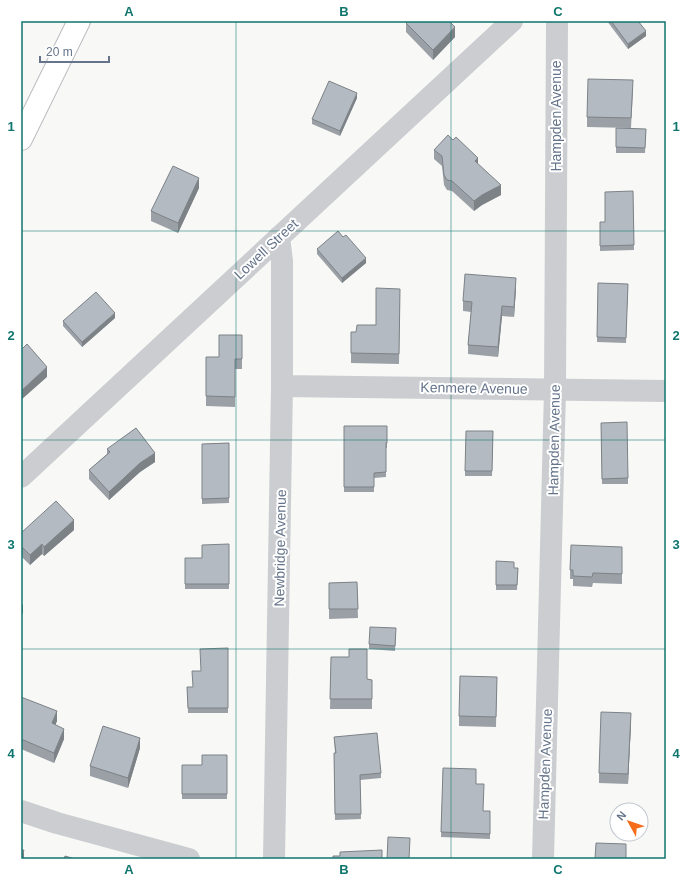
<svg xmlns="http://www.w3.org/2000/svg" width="687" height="880" font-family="Arial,sans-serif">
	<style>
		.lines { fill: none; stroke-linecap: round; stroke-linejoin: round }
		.motorway-casing { stroke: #babdc1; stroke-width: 24 }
		.minor { stroke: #cbcdd1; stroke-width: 22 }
		.motorway { stroke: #fff; stroke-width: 22 }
		.wall { fill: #9aa0a6 }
		.shaded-wall { fill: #7d8287 }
		.building { fill: #b3bac1; stroke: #7d8287 }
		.grid { fill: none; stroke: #0f766e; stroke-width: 1; stroke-opacity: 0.55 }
		.labels { text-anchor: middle; stroke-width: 4; stroke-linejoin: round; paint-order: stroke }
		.street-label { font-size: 14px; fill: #65748a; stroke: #fff }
		.neatline { fill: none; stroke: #0f766e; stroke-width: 1.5 }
		.grid-label { font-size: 13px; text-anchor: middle; font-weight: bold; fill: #0f766e }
	</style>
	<rect width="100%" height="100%" fill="#f8f9f6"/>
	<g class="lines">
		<g class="motorway-casing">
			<path id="motorway" d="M 21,139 L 79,21"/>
		</g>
		<path class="minor" d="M 282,386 L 666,391
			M 21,477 L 512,21
			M 21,811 L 57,823 L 189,859
			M 274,859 L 282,386 L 282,261 L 279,237
			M 543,859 L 555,390 L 557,21"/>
		<use href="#motorway" class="motorway"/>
	</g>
	<path class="wall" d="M 607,21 L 638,21 L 646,36 L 628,49 Z
		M 406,23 L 455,37 L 433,60 L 406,32 Z
		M 633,90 L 631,128 L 587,127 L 587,117 Z
		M 357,98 L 340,136 L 312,124 L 312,119 Z
		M 616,128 L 646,129 L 645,153 L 616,153 Z
		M 434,150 L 478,165 L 501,195 L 482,205 L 474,211 L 452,191 L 447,190 L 444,185 L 442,166 L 434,159 Z
		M 199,188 L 178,233 L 151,221 L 151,211 Z
		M 633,191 L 634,250 L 600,251 L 600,222 L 605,222 Z
		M 317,249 L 366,263 L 342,283 L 317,254 Z
		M 598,283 L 628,284 L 626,343 L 597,342 Z
		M 516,288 L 514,317 L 502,316 L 498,357 L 468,354 L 468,345 L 471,312 L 463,311 L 463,301 Z
		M 400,289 L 399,364 L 351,363 L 351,332 L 356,332 L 376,325 Z
		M 115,318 L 82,347 L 63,326 L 63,321 Z
		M 242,335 L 242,369 L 235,369 L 235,407 L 206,406 L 206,357 L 219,357 Z
		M 601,423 L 628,478 L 628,484 L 602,484 Z
		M 344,426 L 387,426 L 387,448 L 386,448 L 386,477 L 374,478 L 374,492 L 344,492 Z
		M 493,431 L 492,476 L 465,476 L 465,471 Z
		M 229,443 L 229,503 L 202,504 L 202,444 Z
		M 107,449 L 155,462 L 140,472 L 109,500 L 89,479 L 89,470 L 107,454 Z
		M 74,530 L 44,556 L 42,554 L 30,565 L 21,556 L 21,533 Z
		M 229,544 L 229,589 L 185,589 L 185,558 L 202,558 Z
		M 622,547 L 622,584 L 593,583 L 592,587 L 573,586 L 573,579 L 570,579 L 570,570 Z
		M 496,561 L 514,568 L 518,568 L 517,590 L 496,590 Z
		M 357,582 L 358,618 L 329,619 L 329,583 Z
		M 396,634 L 395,651 L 369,649 L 369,644 Z
		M 228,648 L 228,713 L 188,713 L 187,687 L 193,687 L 201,671 Z
		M 331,657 L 349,657 L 367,679 L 372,680 L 372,709 L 330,709 Z
		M 497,677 L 496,727 L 459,726 L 459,716 Z
		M 21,697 L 57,721 L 55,725 L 64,739 L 54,763 L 21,749 Z
		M 631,723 L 628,784 L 599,783 L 599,773 Z
		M 334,737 L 381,773 L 381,778 L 360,780 L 361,819 L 335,820 L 334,753 L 335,753 Z
		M 140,748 L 128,788 L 90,776 L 90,766 Z
		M 227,755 L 227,799 L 182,799 L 182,765 L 202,765 Z
		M 443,768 L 476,784 L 483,811 L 490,811 L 490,839 L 441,837 Z"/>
	<path class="shaded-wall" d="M 455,27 L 455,37 L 433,60 L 433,50 Z
		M 646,31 L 646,36 L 628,49 L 628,44 Z
		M 357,93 L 357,98 L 340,136 L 340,131 Z
		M 478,158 L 478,168 L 475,161 Z
		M 199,178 L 199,188 L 178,233 L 178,223 Z
		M 501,185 L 501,195 L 482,205 L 474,211 L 474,201 L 482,195 Z
		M 366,258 L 366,263 L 342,283 L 342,278 Z
		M 516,278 L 516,288 L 514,317 L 514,307 Z
		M 502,306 L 502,316 L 498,357 L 498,347 Z
		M 115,313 L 115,318 L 82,347 L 82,342 Z
		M 47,367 L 47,377 L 21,400 L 21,391 Z
		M 155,453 L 155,462 L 140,472 L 109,500 L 109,492 L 140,463 Z
		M 74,520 L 74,530 L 44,556 L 44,547 Z
		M 42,544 L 42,554 L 30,565 L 30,555 Z
		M 23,604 L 23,613 L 21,616 L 21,606 Z
		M 57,711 L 57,721 L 52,733 L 52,723 Z
		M 631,713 L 631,723 L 628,784 L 628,774 Z
		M 64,729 L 64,739 L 54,763 L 54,753 Z
		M 140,738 L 140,748 L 128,788 L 128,778 Z
		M 24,850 L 24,859 L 21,859 Z"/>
	<path class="building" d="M 408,21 L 449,21 L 455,27 L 433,50 L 406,23 Z
		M 611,21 L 638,21 L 646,31 L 628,44 Z
		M 588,79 L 633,80 L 631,118 L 587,117 Z
		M 329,81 L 357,93 L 340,131 L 312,119 Z
		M 616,128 L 646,129 L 645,148 L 616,147 Z
		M 448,135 L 453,140 L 456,137 L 478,158 L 475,161 L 501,185 L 482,195 L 474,201 L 452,181 L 447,180 L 444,175 L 442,156 L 434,150 Z
		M 173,166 L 199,178 L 178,223 L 151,211 Z
		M 633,191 L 634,245 L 600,246 L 600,222 L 605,222 L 605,192 Z
		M 338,231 L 343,237 L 346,235 L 366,258 L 342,278 L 317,249 Z
		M 465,274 L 516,278 L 514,307 L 502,306 L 498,347 L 468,345 L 472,302 L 463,301 Z
		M 598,283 L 628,284 L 626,338 L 597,337 Z
		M 376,288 L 400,289 L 399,354 L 351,353 L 351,332 L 356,332 L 357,325 L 376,325 Z
		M 96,292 L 115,313 L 82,342 L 63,321 Z
		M 219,335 L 242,335 L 242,359 L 235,359 L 235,397 L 206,396 L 206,357 L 219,357 Z
		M 27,344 L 47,367 L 21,391 L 21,350 Z
		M 627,422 L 628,478 L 602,479 L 601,423 Z
		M 344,426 L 387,426 L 387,443 L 386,443 L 386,472 L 374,473 L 374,487 L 344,487 Z
		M 136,428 L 155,453 L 140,463 L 109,492 L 89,470 L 110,452 L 107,449 Z
		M 466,431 L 493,431 L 492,471 L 465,471 Z
		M 229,443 L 229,498 L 202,499 L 202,444 Z
		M 56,501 L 74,520 L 44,547 L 42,544 L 30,555 L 21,546 L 21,533 Z
		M 229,544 L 229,584 L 185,584 L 185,558 L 202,558 L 202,545 Z
		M 571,545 L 622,547 L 622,574 L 593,573 L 592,577 L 573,576 L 573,570 L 570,570 Z
		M 496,561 L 514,562 L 514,568 L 518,568 L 517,585 L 496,585 Z
		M 357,582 L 358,609 L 329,609 L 329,583 Z
		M 370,627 L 396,628 L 395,646 L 369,644 Z
		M 228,648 L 228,708 L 188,708 L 187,687 L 193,687 L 192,671 L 201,671 L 200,649 Z
		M 349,649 L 367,649 L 367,679 L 372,680 L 372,699 L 330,699 L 331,657 L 349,657 Z
		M 460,676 L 497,677 L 496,717 L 459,716 Z
		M 21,697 L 57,711 L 52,723 L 64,729 L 54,753 L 21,739 Z
		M 601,712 L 631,713 L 628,774 L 599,773 Z
		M 103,726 L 140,738 L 128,778 L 90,766 Z
		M 377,733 L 381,773 L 360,775 L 361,814 L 335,814 L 334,753 L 336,753 L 334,737 Z
		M 202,755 L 227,755 L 227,794 L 182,794 L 182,765 L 202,765 Z
		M 443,768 L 476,769 L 476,784 L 484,784 L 483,811 L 490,811 L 490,834 L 441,832 Z
		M 388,837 L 410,838 L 409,859 L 387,859 Z
		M 596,843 L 626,844 L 626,859 L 595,859 Z
		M 21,850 L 24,850 L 21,859 Z
		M 382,850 L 382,859 L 333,859 L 333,856 L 340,856 L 340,852 Z
		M 65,856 L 75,859 L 64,859 Z"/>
	<path class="grid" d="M 236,21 L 236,859M 451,21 L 451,859M 21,231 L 666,231M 21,440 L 666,440M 21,649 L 666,649"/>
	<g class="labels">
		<g class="street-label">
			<text transform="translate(556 116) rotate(-90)" y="5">Hampden Avenue</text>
			<text transform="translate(266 249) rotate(-43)" y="5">Lowell Street</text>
			<text transform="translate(474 388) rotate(1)" y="5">Kenmere Avenue</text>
			<text transform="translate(554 440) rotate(-89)" y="5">Hampden Avenue</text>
			<text transform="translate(280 548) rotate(-89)" y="5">Newbridge Avenue</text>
			<text transform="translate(545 764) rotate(-88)" y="5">Hampden Avenue</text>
		</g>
	</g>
	<rect width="687" height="880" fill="none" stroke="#ffffff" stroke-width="44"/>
	<g transform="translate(629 822) rotate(310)"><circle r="19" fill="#ffffff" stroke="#c1c7d0"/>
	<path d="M0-3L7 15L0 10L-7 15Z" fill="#f56d1a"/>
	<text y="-6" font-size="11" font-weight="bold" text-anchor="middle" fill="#65748a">N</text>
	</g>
	<path d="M40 56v6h69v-6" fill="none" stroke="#65748a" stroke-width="2"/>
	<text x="46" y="56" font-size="12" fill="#65748a" stroke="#ffffff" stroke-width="3" paint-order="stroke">20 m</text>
	<rect x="22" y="22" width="643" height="836" class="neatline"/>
	<g class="grid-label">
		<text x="129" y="16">A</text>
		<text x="344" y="16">B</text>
		<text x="558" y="16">C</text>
		<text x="11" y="131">1</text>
		<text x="676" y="131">1</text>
		<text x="11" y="340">2</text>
		<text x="676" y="340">2</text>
		<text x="11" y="549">3</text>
		<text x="676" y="549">3</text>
		<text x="11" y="758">4</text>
		<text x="676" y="758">4</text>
		<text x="129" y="874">A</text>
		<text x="344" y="874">B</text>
		<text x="558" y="874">C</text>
	</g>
</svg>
